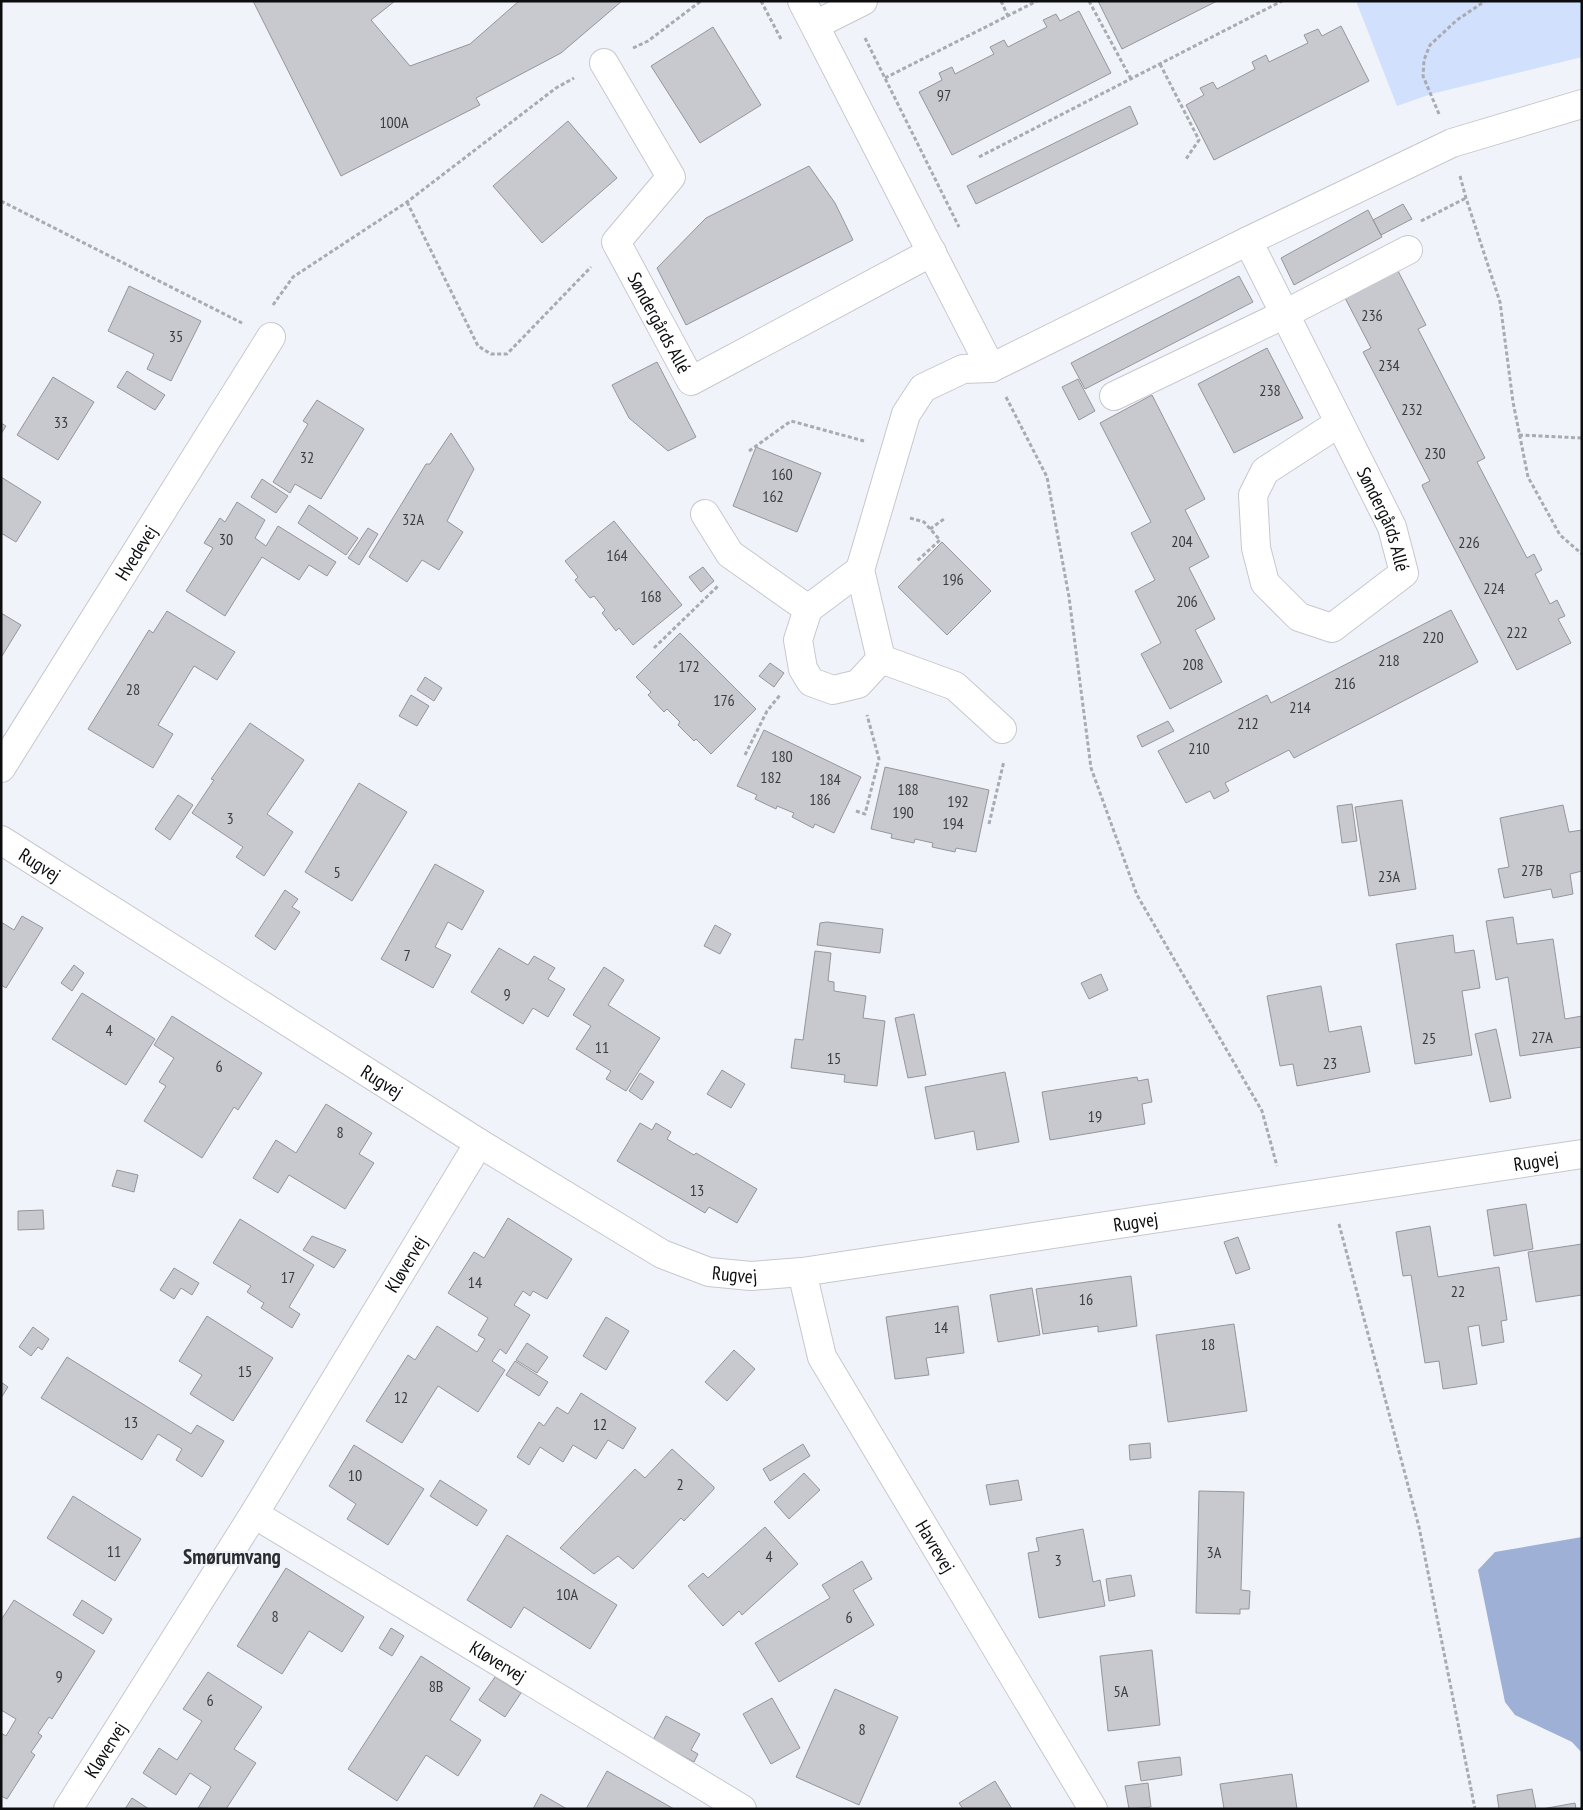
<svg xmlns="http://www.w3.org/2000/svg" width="1583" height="1810" font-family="'PT Sans Narrow',sans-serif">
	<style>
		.green { fill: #d1e0fd }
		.water { fill: #9eb0d5 }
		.building { fill: #c7c9cf; stroke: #94969c }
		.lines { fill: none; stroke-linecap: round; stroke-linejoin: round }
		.minor-casing { stroke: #c5c8ce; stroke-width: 30 }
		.path { stroke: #a8abaf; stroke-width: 3; stroke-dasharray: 4 2.5; stroke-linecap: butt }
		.minor { stroke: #fff; stroke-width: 28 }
		.labels { text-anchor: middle; stroke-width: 4.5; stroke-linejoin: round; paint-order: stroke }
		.number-label { font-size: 16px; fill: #3b3c3f }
		.street-label { font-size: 19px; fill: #0c0d0f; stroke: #f0f3f9 }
		.quarter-label { font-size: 21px; font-weight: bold; fill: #2a2c30; stroke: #f0f3f9 }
	</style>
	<rect width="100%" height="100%" fill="#f0f3f9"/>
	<path class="green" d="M 1356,1 L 1582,1 L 1582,57 L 1431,94 L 1397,106 Z"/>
	<path class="water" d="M 1582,1537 L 1582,1753 L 1572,1742 L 1515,1715 L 1505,1702 L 1478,1570 L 1495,1552 Z"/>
	<path class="building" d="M 253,1 L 395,1 L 371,20 L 410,66 L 470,44 L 519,1 L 622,1 L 561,53 L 476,98 L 480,105 L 341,176 Z
		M 1098,1 L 1217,1 L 1122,49 Z
		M 1079,11 L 1111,73 L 952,155 L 919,92 L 942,80 L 939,73 L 952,67 L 955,74 L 994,54 L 990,47 L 1004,40 L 1008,47 L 1047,27 L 1043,20 L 1056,14 L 1060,21 Z
		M 1341,26 L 1369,81 L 1214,160 L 1186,105 L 1204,95 L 1200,88 L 1213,82 L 1217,89 L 1255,69 L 1252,62 L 1266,55 L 1269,62 L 1308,43 L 1304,35 L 1318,29 L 1322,36 Z
		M 713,27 L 761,105 L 700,143 L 651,66 Z
		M 1130,106 L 1138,124 L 976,204 L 967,186 Z
		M 568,121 L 617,178 L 542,243 L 493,186 Z
		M 809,166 L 835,203 L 853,240 L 686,325 L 657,268 L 706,218 Z
		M 1403,204 L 1412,219 L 1381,235 L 1373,220 Z
		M 1368,210 L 1382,237 L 1294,285 L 1281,258 Z
		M 1397,269 L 1426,325 L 1418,329 L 1485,458 L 1477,462 L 1527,558 L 1534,554 L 1542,570 L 1535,574 L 1550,604 L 1557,600 L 1565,616 L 1558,619 L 1571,643 L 1517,670 L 1423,488 L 1422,485 L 1430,481 L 1363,352 L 1371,348 L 1344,296 Z
		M 1239,276 L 1253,302 L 1085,389 L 1071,363 Z
		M 129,286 L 201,321 L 171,381 L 147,369 L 154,354 L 108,331 Z
		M 1267,348 L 1303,418 L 1234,453 L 1198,384 Z
		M 657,362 L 696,437 L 668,451 L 629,418 L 612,385 Z
		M 127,371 L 165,395 L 155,410 L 117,387 Z
		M 53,377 L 94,402 L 58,460 L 17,435 Z
		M 1078,379 L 1095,411 L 1079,420 L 1062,387 Z
		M 1152,395 L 1205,499 L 1185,510 L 1209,557 L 1189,568 L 1215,619 L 1195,630 L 1222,682 L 1170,709 L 1141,654 L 1161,643 L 1135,591 L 1155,580 L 1131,533 L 1151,522 L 1100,423 Z
		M 317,400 L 364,429 L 321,499 L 295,484 L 290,493 L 273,482 L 308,424 L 303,421 Z
		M 1,423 L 6,426 L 1,434 Z
		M 451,433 L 474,469 L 447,521 L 463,532 L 439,570 L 422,560 L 407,582 L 369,557 L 426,464 L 430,464 Z
		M 756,447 L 821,473 L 797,532 L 733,506 Z
		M 1,477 L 41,502 L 16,542 L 1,533 Z
		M 262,479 L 288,496 L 276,513 L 251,497 Z
		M 237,502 L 265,520 L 255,538 L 266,546 L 278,526 L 336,562 L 327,576 L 309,565 L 299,580 L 262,557 L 225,616 L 186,591 L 213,548 L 204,543 L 220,518 L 225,522 Z
		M 309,505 L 358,538 L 346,555 L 298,523 Z
		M 614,521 L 682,605 L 633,645 L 619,628 L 616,631 L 602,613 L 605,610 L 594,596 L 590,598 L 575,580 L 578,577 L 565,561 Z
		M 368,528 L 378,534 L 359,565 L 348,558 Z
		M 942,542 L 991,591 L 947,635 L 898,587 Z
		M 703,567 L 714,581 L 701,592 L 689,577 Z
		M 1451,610 L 1478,662 L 1294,758 L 1289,750 L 1225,783 L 1229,791 L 1214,799 L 1210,791 L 1186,803 L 1158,751 L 1267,695 L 1271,703 Z
		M 167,611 L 235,652 L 217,680 L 194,666 L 158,725 L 173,734 L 153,768 L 88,729 L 149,630 L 153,633 Z
		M 1,613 L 21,625 L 2,656 L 1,656 Z
		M 680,633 L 756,709 L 711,754 L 696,739 L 694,741 L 678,725 L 680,722 L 667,709 L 664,712 L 648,695 L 651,692 L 636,677 Z
		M 770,663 L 784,673 L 774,687 L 759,676 Z
		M 425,677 L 442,688 L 434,701 L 417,690 Z
		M 411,695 L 429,706 L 417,726 L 399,716 Z
		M 1168,721 L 1174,731 L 1142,747 L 1137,736 Z
		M 250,723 L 304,760 L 267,814 L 293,832 L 264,876 L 236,857 L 243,847 L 192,813 L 214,780 L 211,779 Z
		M 764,730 L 861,777 L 834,833 L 815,824 L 813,828 L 792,817 L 794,813 L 777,806 L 776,809 L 755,799 L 757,795 L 737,786 Z
		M 885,767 L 989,790 L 976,852 L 956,848 L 955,852 L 932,847 L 933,843 L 915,839 L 914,843 L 891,838 L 892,834 L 871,829 Z
		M 359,783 L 407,812 L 352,901 L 305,872 Z
		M 178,795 L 193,805 L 170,840 L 155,829 Z
		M 1402,800 L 1416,889 L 1369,896 L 1355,807 Z
		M 1352,804 L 1357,841 L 1342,843 L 1337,806 Z
		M 1563,805 L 1569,832 L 1582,830 L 1582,871 L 1570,874 L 1573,894 L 1553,898 L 1551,889 L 1504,898 L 1498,869 L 1509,867 L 1500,818 Z
		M 435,864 L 484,891 L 462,930 L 448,922 L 435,947 L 451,955 L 433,988 L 381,959 Z
		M 285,890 L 298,899 L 292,907 L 300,912 L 275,950 L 255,936 Z
		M 22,916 L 43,928 L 6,988 L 1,985 L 1,922 L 14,930 Z
		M 1513,917 L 1517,944 L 1553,939 L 1565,1019 L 1582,1016 L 1582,1047 L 1520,1056 L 1508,977 L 1496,980 L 1486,921 Z
		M 827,922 L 883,929 L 880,953 L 817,945 L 820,923 Z
		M 715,925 L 731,934 L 720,954 L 704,946 Z
		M 1453,935 L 1455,953 L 1474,950 L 1480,988 L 1462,991 L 1472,1055 L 1415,1064 L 1396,944 Z
		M 499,948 L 528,965 L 534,956 L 555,968 L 548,979 L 565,989 L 548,1017 L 533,1008 L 523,1024 L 471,992 Z
		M 815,951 L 831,953 L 828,981 L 834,982 L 834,991 L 866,996 L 863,1018 L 885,1021 L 877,1086 L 844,1082 L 845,1075 L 791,1068 L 795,1039 L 803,1040 Z
		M 74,965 L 84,973 L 72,991 L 61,983 Z
		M 604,967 L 624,980 L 608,1005 L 660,1038 L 626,1091 L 606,1079 L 611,1071 L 576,1049 L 591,1026 L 573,1015 Z
		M 1101,974 L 1108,990 L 1089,999 L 1081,983 Z
		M 1321,986 L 1329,1032 L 1361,1026 L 1370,1072 L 1297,1086 L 1293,1064 L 1280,1066 L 1267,996 Z
		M 82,993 L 155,1039 L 126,1085 L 52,1039 Z
		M 914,1014 L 926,1075 L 908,1078 L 895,1018 Z
		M 172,1016 L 262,1073 L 238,1110 L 234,1107 L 202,1158 L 144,1121 L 166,1086 L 159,1082 L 174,1058 L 154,1045 Z
		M 1496,1029 L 1511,1098 L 1490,1102 L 1475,1034 Z
		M 722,1070 L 745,1084 L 731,1108 L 707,1094 Z
		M 1005,1072 L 1019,1142 L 977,1150 L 974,1131 L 935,1139 L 925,1087 Z
		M 640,1073 L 654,1082 L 642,1100 L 629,1091 Z
		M 1137,1077 L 1138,1081 L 1148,1079 L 1152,1102 L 1142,1104 L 1145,1124 L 1050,1140 L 1042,1092 Z
		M 326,1104 L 372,1133 L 359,1154 L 374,1163 L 345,1209 L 289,1175 L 278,1193 L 253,1178 L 276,1140 L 296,1153 Z
		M 640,1123 L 652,1130 L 656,1123 L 671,1132 L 667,1139 L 694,1155 L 696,1153 L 757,1189 L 737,1223 L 709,1207 L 705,1213 L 617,1161 Z
		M 117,1170 L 138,1175 L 134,1192 L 112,1186 Z
		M 1526,1204 L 1533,1249 L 1494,1256 L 1487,1210 Z
		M 43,1210 L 44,1229 L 18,1230 L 18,1211 Z
		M 508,1218 L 572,1259 L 547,1299 L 533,1291 L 530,1296 L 523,1291 L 514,1305 L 530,1315 L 506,1354 L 500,1349 L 492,1361 L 505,1370 L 478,1412 L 438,1386 L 402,1443 L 366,1421 L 408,1355 L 415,1360 L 437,1326 L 477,1352 L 485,1339 L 478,1335 L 488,1318 L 448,1293 L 474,1252 L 484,1258 Z
		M 240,1219 L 314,1265 L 289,1307 L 300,1314 L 292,1328 L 261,1308 L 264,1303 L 247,1292 L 251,1286 L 213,1263 Z
		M 1430,1226 L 1438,1277 L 1499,1267 L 1507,1320 L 1501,1321 L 1504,1342 L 1482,1346 L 1479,1325 L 1468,1327 L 1477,1384 L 1443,1389 L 1439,1361 L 1425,1363 L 1411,1275 L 1403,1276 L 1396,1232 Z
		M 312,1236 L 346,1250 L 334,1268 L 303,1250 Z
		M 1238,1237 L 1250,1269 L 1236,1274 L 1224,1242 Z
		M 1582,1244 L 1582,1295 L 1536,1302 L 1528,1252 Z
		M 174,1268 L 199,1283 L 192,1295 L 181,1288 L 174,1299 L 160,1290 Z
		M 1131,1276 L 1137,1326 L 1098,1332 L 1098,1326 L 1043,1334 L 1036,1289 Z
		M 1032,1288 L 1040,1335 L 998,1342 L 990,1295 Z
		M 958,1306 L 964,1353 L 926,1358 L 929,1375 L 895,1379 L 886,1317 Z
		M 207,1316 L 273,1358 L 233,1421 L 190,1394 L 202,1375 L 179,1361 Z
		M 606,1317 L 629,1331 L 606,1370 L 583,1356 Z
		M 1234,1324 L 1247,1411 L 1168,1422 L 1156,1335 Z
		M 33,1327 L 49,1339 L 42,1350 L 38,1347 L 31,1356 L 19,1347 Z
		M 527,1343 L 548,1357 L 537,1373 L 516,1360 Z
		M 734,1350 L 755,1369 L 727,1401 L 705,1382 Z
		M 67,1357 L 191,1434 L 197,1425 L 224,1441 L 202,1477 L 176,1460 L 182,1449 L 158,1434 L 142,1460 L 41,1398 Z
		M 515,1361 L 548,1382 L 539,1396 L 506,1375 Z
		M 1,1382 L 8,1387 L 1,1398 Z
		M 581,1393 L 636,1428 L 623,1449 L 608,1440 L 596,1459 L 573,1445 L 563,1462 L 540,1447 L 529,1465 L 517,1457 L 539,1422 L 544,1426 L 557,1407 L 568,1414 Z
		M 1150,1443 L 1151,1458 L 1130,1460 L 1129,1445 Z
		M 803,1444 L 810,1456 L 770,1481 L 763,1469 Z
		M 354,1445 L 424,1489 L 388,1545 L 347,1519 L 356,1504 L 329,1486 Z
		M 672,1449 L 714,1487 L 714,1489 L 684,1521 L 681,1518 L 633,1569 L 618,1556 L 594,1574 L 560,1548 L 635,1469 L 645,1478 Z
		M 804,1473 L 820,1490 L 789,1519 L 774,1502 Z
		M 440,1480 L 487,1510 L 477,1526 L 430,1496 Z
		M 1018,1480 L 1022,1500 L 990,1505 L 986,1485 Z
		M 1199,1491 L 1244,1492 L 1241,1590 L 1250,1591 L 1249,1609 L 1240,1609 L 1240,1614 L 1196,1613 Z
		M 73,1496 L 141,1539 L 115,1581 L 47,1538 Z
		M 765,1527 L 798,1564 L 742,1615 L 739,1611 L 723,1626 L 688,1586 L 703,1573 L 708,1578 Z
		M 1083,1529 L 1093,1582 L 1100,1580 L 1105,1606 L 1039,1618 L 1028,1553 L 1039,1551 L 1036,1538 Z
		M 507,1535 L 617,1605 L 590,1649 L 524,1607 L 511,1628 L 467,1600 Z
		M 862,1561 L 872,1579 L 853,1590 L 874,1625 L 779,1682 L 755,1643 L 830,1598 L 822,1585 Z
		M 286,1568 L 364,1617 L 342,1652 L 309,1631 L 282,1674 L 237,1646 Z
		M 1131,1575 L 1135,1596 L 1109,1601 L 1106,1579 Z
		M 14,1600 L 95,1651 L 52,1719 L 49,1717 L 38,1733 L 42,1736 L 31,1752 L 35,1755 L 7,1799 L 1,1796 L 1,1733 L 6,1736 L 16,1719 L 1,1710 L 1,1620 Z
		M 82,1600 L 112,1619 L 103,1634 L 73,1615 Z
		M 391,1628 L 404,1636 L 392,1656 L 379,1648 Z
		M 1152,1650 L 1160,1725 L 1108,1731 L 1100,1656 Z
		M 421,1656 L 470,1688 L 450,1720 L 481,1740 L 458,1776 L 426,1755 L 397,1801 L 348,1769 Z
		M 208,1672 L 262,1707 L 234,1749 L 256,1763 L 226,1809 L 198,1808 L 211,1787 L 190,1773 L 176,1795 L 143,1773 L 159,1748 L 177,1760 L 202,1721 L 183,1709 Z
		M 495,1677 L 521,1693 L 505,1717 L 479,1700 Z
		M 835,1689 L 898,1717 L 859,1805 L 796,1777 Z
		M 772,1698 L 800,1748 L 771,1764 L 743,1714 Z
		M 666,1716 L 700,1734 L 691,1750 L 698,1754 L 694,1762 L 653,1740 Z
		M 1180,1757 L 1182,1775 L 1141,1781 L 1138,1762 Z
		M 607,1771 L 674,1809 L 586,1809 Z
		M 1292,1774 L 1297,1809 L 1224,1809 L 1220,1784 Z
		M 995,1781 L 1012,1809 L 963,1809 L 959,1803 Z
		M 1148,1783 L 1151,1807 L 1129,1809 L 1125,1786 Z
		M 1532,1789 L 1536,1809 L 1499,1809 L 1497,1795 Z
		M 541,1794 L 567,1809 L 533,1809 Z
		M 132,1798 L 149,1809 L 125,1809 Z
		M 1575,1803 L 1576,1809 L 1542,1809 Z"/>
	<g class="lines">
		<g class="minor-casing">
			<g id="minor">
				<path d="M 802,1 L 991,368"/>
				<path d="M 815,25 L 863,1"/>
				<path id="s1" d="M 604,63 L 671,177 L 616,242 L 691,381 L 932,252"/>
				<path id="s2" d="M 1248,241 L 1392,527 L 1404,573 L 1332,628 L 1299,617 L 1265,583 L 1256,548 L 1253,495 L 1265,471 L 1339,423"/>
				<path d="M 1114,396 L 1285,314 L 1408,250"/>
				<path d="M 705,514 L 730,554 L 808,609"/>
				<path d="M 860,570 L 808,609 L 798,640 L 803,669 L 811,682 L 833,690 L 858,684 L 881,659 L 860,570 L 906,414 L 923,388 L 963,369 L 991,368 L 1248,241 L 1452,143 L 1582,104"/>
				<path d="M 881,659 L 955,686 L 1002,729"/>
				<path id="s3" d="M 1,768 L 271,337"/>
				<path id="s4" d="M 1,840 L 479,1143 L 662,1254 L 709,1272 L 751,1276 L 802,1272 L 1582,1154"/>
				<path id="s5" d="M 802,1272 L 822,1357 L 1093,1809"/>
				<path id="s6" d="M 254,1514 L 742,1809"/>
				<path id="s7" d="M 68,1809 L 254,1514 L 479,1143"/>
			</g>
		</g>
		<path class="path" d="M 761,1 L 782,41
			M 1001,1 L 1008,16
			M 1089,1 L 1131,79
			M 865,38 L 959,227
			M 633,48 L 648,41 L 701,1
			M 1160,64 L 1199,140 L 1186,159
			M 885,78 L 1037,1
			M 1439,114 L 1423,76 L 1424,60 L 1430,45 L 1457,20 L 1485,1
			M 979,157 L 1282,1
			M 1460,176 L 1466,198 L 1500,302 L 1513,402 L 1528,477 L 1560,535 L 1582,554
			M 1,201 L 242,323
			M 407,202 L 478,346 L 491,354 L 507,354 L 591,267
			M 1421,221 L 1466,198
			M 273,305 L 293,277 L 407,202 L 556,88 L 574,78
			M 1006,397 L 1047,477 L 1069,597 L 1091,768 L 1137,895 L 1262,1111 L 1277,1166
			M 1519,435 L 1582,438
			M 749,451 L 791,421 L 864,441
			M 910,518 L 924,522 L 940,540 L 917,561
			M 930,529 L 944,519
			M 654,648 L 718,586
			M 745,755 L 767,711 L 780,695
			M 856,811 L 865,814 L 879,759 L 867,715
			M 989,824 L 1004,761
			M 1339,1224 L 1419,1527 L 1475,1809"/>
		<use href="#minor" class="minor"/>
	</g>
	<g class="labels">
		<g class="number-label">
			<text x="944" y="101">97</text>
			<text x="394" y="128">100A</text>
			<text x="1372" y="321">236</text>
			<text x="176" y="342">35</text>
			<text x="1389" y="371">234</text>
			<text x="1270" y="396">238</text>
			<text x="1412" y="415">232</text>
			<text x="61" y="428">33</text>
			<text x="1435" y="459">230</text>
			<text x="307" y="463">32</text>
			<text x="782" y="480">160</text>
			<text x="773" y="502">162</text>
			<text x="413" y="525">32A</text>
			<text x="226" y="545">30</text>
			<text x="1182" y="547">204</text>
			<text x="1469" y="548">226</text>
			<text x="617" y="561">164</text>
			<text x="953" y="585">196</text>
			<text x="1494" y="594">224</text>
			<text x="651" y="602">168</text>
			<text x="1187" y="607">206</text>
			<text x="1517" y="638">222</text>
			<text x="1433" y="643">220</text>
			<text x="1389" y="666">218</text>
			<text x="1193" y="670">208</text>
			<text x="689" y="672">172</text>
			<text x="1345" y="689">216</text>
			<text x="133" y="695">28</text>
			<text x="724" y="706">176</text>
			<text x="1300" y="713">214</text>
			<text x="1248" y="729">212</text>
			<text x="1199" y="754">210</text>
			<text x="782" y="762">180</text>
			<text x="771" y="783">182</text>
			<text x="830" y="785">184</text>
			<text x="908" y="795">188</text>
			<text x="820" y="805">186</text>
			<text x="958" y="807">192</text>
			<text x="903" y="818">190</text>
			<text x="230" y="824">3</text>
			<text x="953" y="829">194</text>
			<text x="1532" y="876">27B</text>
			<text x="337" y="878">5</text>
			<text x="1389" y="882">23A</text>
			<text x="407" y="961">7</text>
			<text x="507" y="1000">9</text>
			<text x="109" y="1036">4</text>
			<text x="1542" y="1043">27A</text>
			<text x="1429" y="1044">25</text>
			<text x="602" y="1053">11</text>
			<text x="834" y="1064">15</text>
			<text x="1330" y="1069">23</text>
			<text x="219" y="1072">6</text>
			<text x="1095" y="1122">19</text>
			<text x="340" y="1138">8</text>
			<text x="697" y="1196">13</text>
			<text x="288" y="1283">17</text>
			<text x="475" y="1288">14</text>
			<text x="1458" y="1297">22</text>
			<text x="1086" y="1305">16</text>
			<text x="941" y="1333">14</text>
			<text x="1208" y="1350">18</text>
			<text x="245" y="1377">15</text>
			<text x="401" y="1403">12</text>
			<text x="131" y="1428">13</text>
			<text x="600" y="1430">12</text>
			<text x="355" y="1481">10</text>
			<text x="680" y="1490">2</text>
			<text x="114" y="1557">11</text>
			<text x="1214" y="1558">3A</text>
			<text x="769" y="1562">4</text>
			<text x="1058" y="1566">3</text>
			<text x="567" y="1600">10A</text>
			<text x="275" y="1622">8</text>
			<text x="849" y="1623">6</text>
			<text x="59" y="1682">9</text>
			<text x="436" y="1692">8B</text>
			<text x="1121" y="1697">5A</text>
			<text x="210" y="1706">6</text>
			<text x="862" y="1735">8</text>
		</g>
		<g class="street-label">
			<text dy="7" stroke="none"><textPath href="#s1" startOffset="309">Søndergårds Allé</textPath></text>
			<text dy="7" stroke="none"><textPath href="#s2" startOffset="310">Søndergårds Allé</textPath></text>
			<text dy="7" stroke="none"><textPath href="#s3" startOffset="254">Hvedevej</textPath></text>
			<text dy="7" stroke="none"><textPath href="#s4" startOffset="46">Rugvej</textPath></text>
			<text dy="7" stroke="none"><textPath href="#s4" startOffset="451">Rugvej</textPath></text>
			<text dy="7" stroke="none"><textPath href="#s4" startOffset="1666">Rugvej</textPath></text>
			<text dy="7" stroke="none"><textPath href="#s4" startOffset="1261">Rugvej</textPath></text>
			<text dy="7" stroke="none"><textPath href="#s7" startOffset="641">Kløvervej</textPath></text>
			<text dy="7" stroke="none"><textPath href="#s4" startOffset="856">Rugvej</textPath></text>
			<text dy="7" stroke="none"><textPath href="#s5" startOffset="308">Havrevej</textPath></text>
			<text dy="7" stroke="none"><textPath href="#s6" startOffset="285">Kløvervej</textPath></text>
			<text dy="7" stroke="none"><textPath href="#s7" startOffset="70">Kløvervej</textPath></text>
		</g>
		<g class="quarter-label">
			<text x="232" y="1564">Smørumvang</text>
		</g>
	</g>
	<rect width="1583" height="1810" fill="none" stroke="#0c0d0f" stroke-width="5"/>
</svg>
